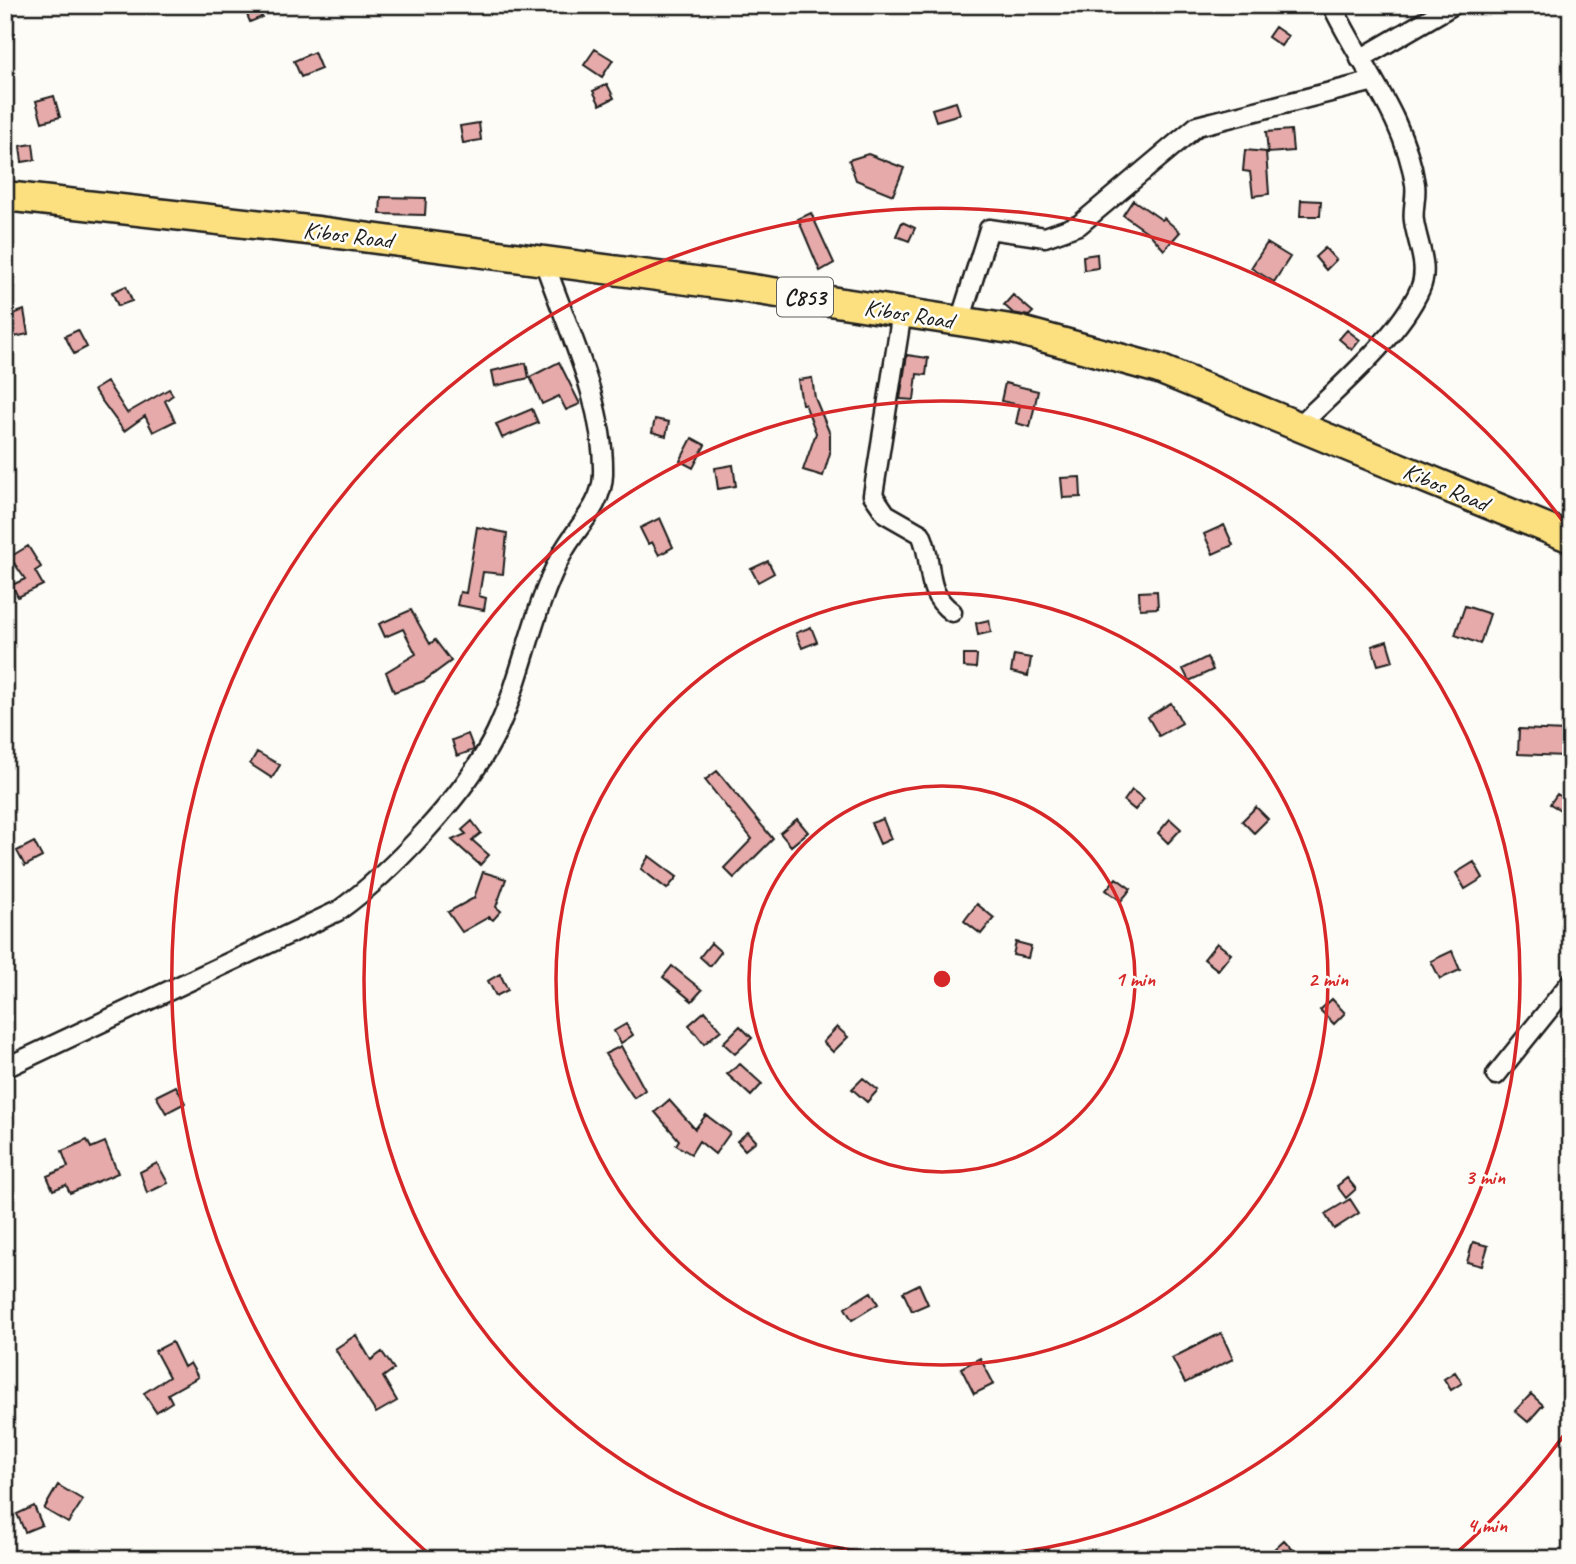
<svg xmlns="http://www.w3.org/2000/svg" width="1576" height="1564" font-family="Caveat,sans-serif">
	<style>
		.building { fill: #e5aaa9; stroke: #1c1c1c; stroke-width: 2 }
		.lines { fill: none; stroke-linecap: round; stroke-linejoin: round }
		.street-casing { stroke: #1c1c1c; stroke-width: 23 }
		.primary-casing { stroke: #1c1c1c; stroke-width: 33 }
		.street { stroke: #fdfcf7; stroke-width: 18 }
		.primary { stroke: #fce080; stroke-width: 28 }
		.ring { fill: none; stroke: #d62828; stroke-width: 3.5 }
		.labels { text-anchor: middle; stroke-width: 5; stroke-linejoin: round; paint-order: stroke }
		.shield { fill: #fdfcf7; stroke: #605f5e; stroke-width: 2 }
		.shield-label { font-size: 23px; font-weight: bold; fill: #1c1c1c }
		.street-label { font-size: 24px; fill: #1c1c1c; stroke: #fdfcf7 }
		.centre { fill: #d62828; stroke: #fdfcf7; stroke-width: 3.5 }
		.ring-label { font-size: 21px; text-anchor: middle; font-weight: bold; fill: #d62828; stroke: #fdfcf7; stroke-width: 5; stroke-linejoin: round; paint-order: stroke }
	</style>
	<rect width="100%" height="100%" fill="#fdfcf7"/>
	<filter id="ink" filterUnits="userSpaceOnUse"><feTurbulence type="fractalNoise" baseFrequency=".0143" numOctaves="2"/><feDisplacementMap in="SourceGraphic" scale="14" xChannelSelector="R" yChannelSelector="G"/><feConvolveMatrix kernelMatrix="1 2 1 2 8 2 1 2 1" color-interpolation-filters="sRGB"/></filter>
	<g filter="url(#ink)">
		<path class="building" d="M 243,5 L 257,5 L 262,17 L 250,22 Z
			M 1275,27 L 1288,36 L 1281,46 L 1268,37 Z
			M 595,49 L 613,60 L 602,77 L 584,65 Z
			M 314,52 L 321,69 L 301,77 L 294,61 Z
			M 607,84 L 614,98 L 600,105 L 593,91 Z
			M 54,96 L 60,117 L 42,122 L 36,101 Z
			M 956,102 L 960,114 L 936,121 L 932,109 Z
			M 479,123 L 481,140 L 463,143 L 460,126 Z
			M 1291,130 L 1293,151 L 1268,153 L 1266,132 Z
			M 33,144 L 35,160 L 22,162 L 20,146 Z
			M 1245,150 L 1266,152 L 1269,194 L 1253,196 L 1250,172 L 1243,171 Z
			M 868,154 L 904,168 L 893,195 L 856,180 L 849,160 Z
			M 381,197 L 426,198 L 425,215 L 380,214 Z
			M 1133,200 L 1162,220 L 1164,218 L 1180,232 L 1164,250 L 1150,234 L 1123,215 Z
			M 1301,200 L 1321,201 L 1320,216 L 1300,216 Z
			M 811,213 L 834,263 L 820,271 L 798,219 Z
			M 902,222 L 915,228 L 909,241 L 896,236 Z
			M 1267,243 L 1290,257 L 1274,282 L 1251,268 Z
			M 1325,248 L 1336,260 L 1326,270 L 1315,257 Z
			M 1097,254 L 1098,268 L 1084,270 L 1083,256 Z
			M 126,286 L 132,301 L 118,306 L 112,292 Z
			M 1013,295 L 1033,312 L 1029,316 L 1013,313 L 1004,305 Z
			M 24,310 L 28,334 L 5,339 L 5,317 Z
			M 78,330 L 87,347 L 74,354 L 65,336 Z
			M 1347,330 L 1360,340 L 1352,350 L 1339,339 Z
			M 907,355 L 928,358 L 926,375 L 917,374 L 914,400 L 900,399 Z
			M 559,362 L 580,404 L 566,410 L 559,396 L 542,404 L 530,377 Z
			M 526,363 L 529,378 L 495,386 L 492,371 Z
			M 812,378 L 815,398 L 830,434 L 830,453 L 823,476 L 803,470 L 816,433 L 805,404 L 802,404 L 798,380 Z
			M 107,382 L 127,413 L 169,389 L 173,395 L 165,401 L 175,421 L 153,432 L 145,416 L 124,431 L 94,390 Z
			M 1005,383 L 1038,391 L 1030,427 L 1016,423 L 1020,405 L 1001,401 Z
			M 532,409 L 538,423 L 502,438 L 496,424 Z
			M 655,419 L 669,422 L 666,436 L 652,432 Z
			M 692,438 L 705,445 L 693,468 L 680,461 Z
			M 733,465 L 736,486 L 718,489 L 715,468 Z
			M 1080,477 L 1081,497 L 1063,498 L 1061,478 Z
			M 660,518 L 673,547 L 659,555 L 652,542 L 648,544 L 640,528 Z
			M 1224,525 L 1233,545 L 1213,554 L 1204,534 Z
			M 477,527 L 507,533 L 503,574 L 483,572 L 479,596 L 486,598 L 484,610 L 457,605 L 460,592 L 466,593 Z
			M 28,546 L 41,567 L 35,571 L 43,585 L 18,597 L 12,585 L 25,579 L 10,557 Z
			M 768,561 L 774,573 L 758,582 L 751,569 Z
			M 1157,591 L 1158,608 L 1140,609 L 1139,592 Z
			M 1465,606 L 1490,614 L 1480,644 L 1455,635 Z
			M 411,610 L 430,644 L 435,640 L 451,661 L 424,681 L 394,692 L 386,672 L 416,654 L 403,629 L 385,637 L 379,624 Z
			M 989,620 L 991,632 L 978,635 L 976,623 Z
			M 811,627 L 817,642 L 802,648 L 796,633 Z
			M 1387,641 L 1393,661 L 1378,665 L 1372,646 Z
			M 964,655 L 977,655 L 976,668 L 964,667 Z
			M 1014,655 L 1031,658 L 1028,676 L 1011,672 Z
			M 1207,657 L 1213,670 L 1189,681 L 1183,669 Z
			M 1171,703 L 1182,723 L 1159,736 L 1148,717 Z
			M 1519,729 L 1566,731 L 1565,756 L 1518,754 Z
			M 468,734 L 474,750 L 457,756 L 452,740 Z
			M 257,752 L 280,765 L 272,778 L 250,764 Z
			M 717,771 L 773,839 L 734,878 L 724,868 L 752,839 L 705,780 Z
			M 1132,790 L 1144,799 L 1135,810 L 1124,801 Z
			M 1557,794 L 1571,802 L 1571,816 L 1550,804 Z
			M 1256,807 L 1268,819 L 1254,833 L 1242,821 Z
			M 797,819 L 808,832 L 791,846 L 780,833 Z
			M 883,819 L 891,839 L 880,844 L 871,823 Z
			M 1170,819 L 1181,829 L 1168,843 L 1158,833 Z
			M 472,821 L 481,833 L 472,840 L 489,855 L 480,865 L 452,840 L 466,834 L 462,830 Z
			M 34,842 L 42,857 L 25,866 L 17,851 Z
			M 649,856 L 677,877 L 667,889 L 641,869 Z
			M 1474,862 L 1483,878 L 1465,889 L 1456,873 Z
			M 483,872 L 506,879 L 496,907 L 501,911 L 493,920 L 489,917 L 462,932 L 448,912 L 474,898 Z
			M 1116,878 L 1131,889 L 1121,901 L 1106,890 Z
			M 977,904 L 994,918 L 981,934 L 964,921 Z
			M 1016,942 L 1031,946 L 1028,958 L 1013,955 Z
			M 711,943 L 721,952 L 710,966 L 700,957 Z
			M 1217,943 L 1231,954 L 1218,970 L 1204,959 Z
			M 1452,951 L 1460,970 L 1440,979 L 1431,961 Z
			M 672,966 L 702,990 L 692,1001 L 663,977 Z
			M 500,974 L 508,990 L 496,996 L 488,981 Z
			M 1332,999 L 1345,1013 L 1334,1024 L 1320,1010 Z
			M 705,1011 L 721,1030 L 704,1044 L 689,1025 Z
			M 626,1024 L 633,1035 L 621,1043 L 614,1031 Z
			M 740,1026 L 752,1038 L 735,1054 L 723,1043 Z
			M 837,1027 L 848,1037 L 833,1052 L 823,1042 Z
			M 621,1046 L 645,1090 L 634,1098 L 605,1054 Z
			M 740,1064 L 762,1084 L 751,1096 L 727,1074 Z
			M 863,1078 L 878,1090 L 867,1102 L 852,1089 Z
			M 176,1086 L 185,1103 L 166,1113 L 156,1096 Z
			M 669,1100 L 695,1129 L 706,1115 L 730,1133 L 715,1154 L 699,1141 L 691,1154 L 676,1145 L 679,1140 L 655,1112 Z
			M 748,1132 L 756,1141 L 745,1150 L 737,1141 Z
			M 87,1140 L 91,1148 L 105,1142 L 118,1173 L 70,1193 L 66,1185 L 53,1190 L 47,1176 L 68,1167 L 62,1151 Z
			M 157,1163 L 168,1183 L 147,1193 L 140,1172 Z
			M 1347,1178 L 1356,1189 L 1346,1198 L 1337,1186 Z
			M 1350,1199 L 1359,1213 L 1334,1229 L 1325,1214 Z
			M 1473,1242 L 1488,1246 L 1482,1266 L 1467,1262 Z
			M 919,1284 L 928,1304 L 912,1311 L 903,1292 Z
			M 871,1292 L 878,1304 L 852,1320 L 845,1308 Z
			M 1221,1333 L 1233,1359 L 1185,1383 L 1172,1358 Z
			M 356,1335 L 371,1360 L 382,1352 L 394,1369 L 383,1377 L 397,1401 L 376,1413 L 335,1349 Z
			M 172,1342 L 184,1367 L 190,1363 L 198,1377 L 168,1394 L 172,1402 L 156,1412 L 144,1393 L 169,1377 L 155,1351 Z
			M 980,1358 L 994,1384 L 974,1394 L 961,1368 Z
			M 1455,1372 L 1462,1383 L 1451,1390 L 1444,1379 Z
			M 1531,1394 L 1543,1405 L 1528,1422 L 1515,1411 Z
			M 58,1485 L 83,1500 L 68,1523 L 44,1509 Z
			M 34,1506 L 42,1525 L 25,1532 L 17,1514 Z
			M 1284,1540 L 1294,1551 L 1286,1559 L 1281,1559 L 1273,1550 Z"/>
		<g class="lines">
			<g class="street-casing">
				<path id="street" d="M 1360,59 L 1453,5
					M 902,312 L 873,495 L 886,514 L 921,534 C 935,564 922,590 952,612
					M 960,321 L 989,229 L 1045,237 L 1079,225 L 1197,126 L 1374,81
					M 1300,425 C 1337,389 1400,335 1420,289 C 1430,267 1417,243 1414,221 C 1412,209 1417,197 1415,184 C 1405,117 1360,65 1332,5
					M 5,1068 L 338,911 C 391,873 468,792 496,733 C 523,676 532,610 562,554 C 575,528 602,507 603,475 C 605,402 567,329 544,261
					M 1496,1075 L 1571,982"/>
			</g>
			<g class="primary-casing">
				<path id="primary" d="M 5,196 L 317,231 L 733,286 L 1017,330 L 1159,369 L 1571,538"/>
			</g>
			<use href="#street" class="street"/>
			<use href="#primary" class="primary"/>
		</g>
	</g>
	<g class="ring">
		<circle cx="942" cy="979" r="193"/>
		<circle cx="942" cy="979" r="386"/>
		<circle cx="942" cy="979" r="578"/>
		<path d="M1570 1427A771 771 0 0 1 1453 1556M431 1556A771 771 0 1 1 1570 531"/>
	</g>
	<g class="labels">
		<rect class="shield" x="777" y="277.5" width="56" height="39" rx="5"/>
		<g class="shield-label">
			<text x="805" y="305">C853</text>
		</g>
		<g class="street-label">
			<text transform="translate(348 235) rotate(7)" y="8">Kibos Road</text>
			<text transform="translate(909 314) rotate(9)" y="8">Kibos Road</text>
			<text transform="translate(1446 487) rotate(23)" y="8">Kibos Road</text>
		</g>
	</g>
	<circle cx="942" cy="979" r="10" class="centre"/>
	<g class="ring-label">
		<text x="1135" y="986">1 min</text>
		<text x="1328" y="986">2 min</text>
		<text x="1485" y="1184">3 min</text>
		<text x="1487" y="1532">4 min</text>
	</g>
	<rect width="1576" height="1564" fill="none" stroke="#fdfcf7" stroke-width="28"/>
	<rect x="14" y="14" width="1548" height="1536" fill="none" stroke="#1c1c1c" stroke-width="2.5" filter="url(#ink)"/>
</svg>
